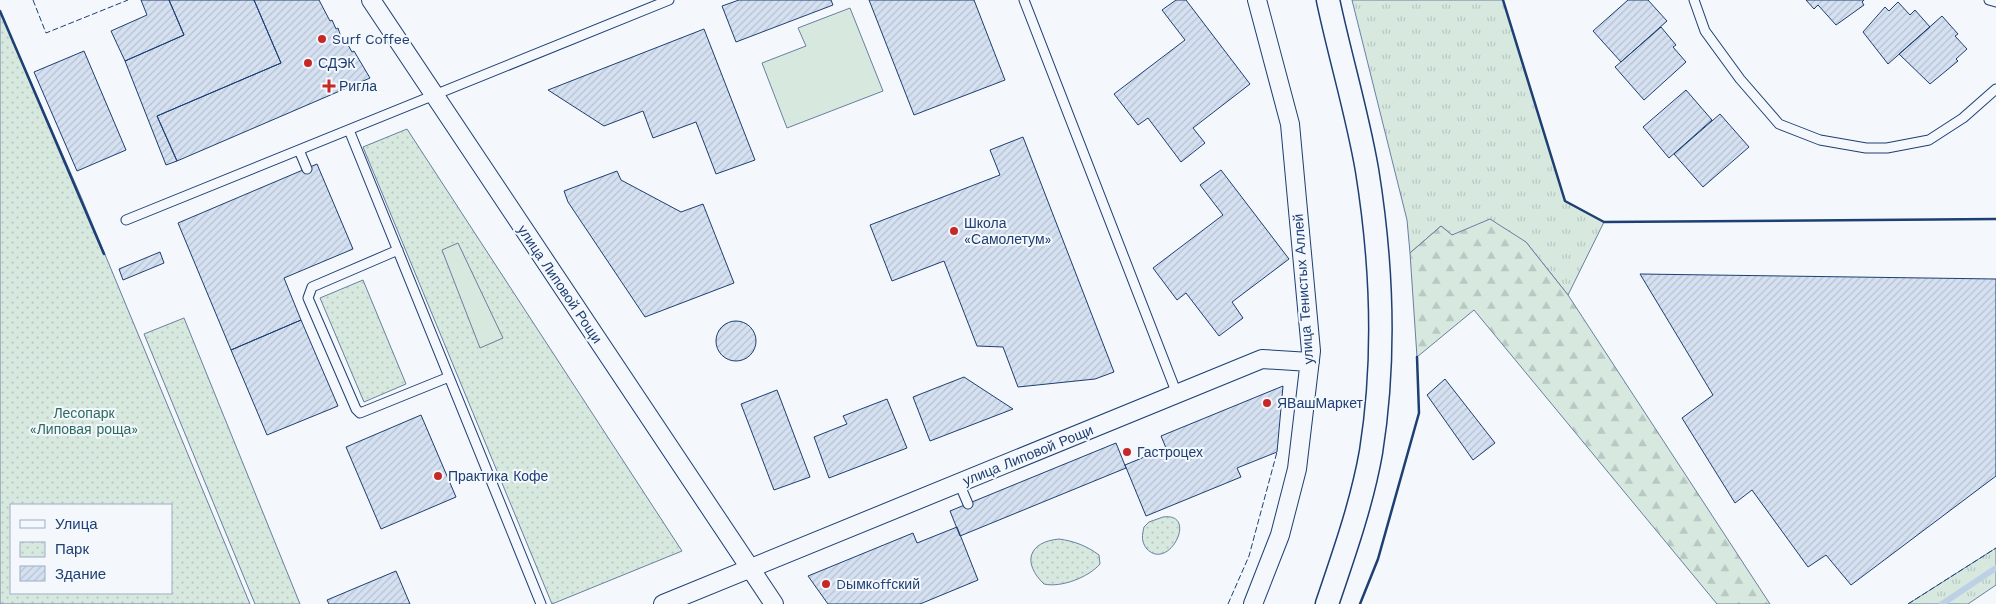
<svg xmlns="http://www.w3.org/2000/svg" width="1996" height="604" font-family="'Work Sans',sans-serif">
	<style>
		.grass { fill: url(#grass-tufts); stroke: #687fa3 }
		.forest { fill: url(#forest-firs); stroke: #687fa3 }
		.park { fill: url(#park-dots); stroke: #687fa3; fill-rule: evenodd }
		.pitch { fill: #d7e8df; stroke: #687fa3 }
		.lines { fill: none; stroke-linecap: round; stroke-linejoin: round }
		.stream { stroke: #bed0e5; stroke-width: 6 }
		.building { fill: url(#building-hatch); stroke: #1d3f73 }
		.service-casing { stroke: #1d3f73; stroke-width: 11 }
		.minor-casing { stroke: #1d3f73; stroke-width: 20 }
		.tertiary-casing { stroke: #1d3f73; stroke-width: 25 }
		.service { stroke: #f4f7fb; stroke-width: 9 }
		.minor { stroke: #f4f7fb; stroke-width: 18 }
		.tertiary { stroke: #f4f7fb; stroke-width: 22 }
		.fence { stroke: #1d3f73; stroke-width: 1; stroke-dasharray: 6 2.5; stroke-linecap: butt }
		.wall { stroke: #1d3f73; stroke-width: 2.5 }
		.poi-dot { fill: #c62828; stroke: #f4f7fb; stroke-width: 2 }
		.labels { text-anchor: middle; stroke-width: 4; stroke-linejoin: round; paint-order: stroke }
		.poi-label { font-size: 14px; fill: #1d3f73; stroke: #f4f7fb; text-anchor: start }
		.street-label { font-size: 14px; fill: #1d3f73; stroke: #f4f7fb }
		.park-label { font-size: 14px; fill: #2c6c60; stroke: #f4f7fb }
	</style>
	<defs>
		<pattern id="grass-tufts" width="24" height="20" patternUnits="userSpaceOnUse" patternTransform="scale(1.25)"><rect width="24" height="20" fill="#d7e8df"/><path d="M3 7l-1-3M5 7V3M7 7l1-3M15 17l-1-3M17 17v-4M19 17l1-3" fill="none" stroke="#b8c8c3"/></pattern>
		<pattern id="forest-firs" width="22" height="20" patternUnits="userSpaceOnUse" patternTransform="scale(1.25)"><rect width="22" height="20" fill="#d7e8df"/><path d="M5 1l3.5 6h-7zM16 11l3.5 6h-7z" fill="#b8c8c3"/></pattern>
		<pattern id="park-dots" width="8" height="8" patternUnits="userSpaceOnUse" patternTransform="scale(1.25)"><rect width="8" height="8" fill="#d7e8df"/><path d="M2 2h.1M6 6h.1" fill="none" stroke="#b8c8c3" stroke-width="1.8" stroke-linecap="round"/></pattern>
		<pattern id="building-hatch" width="6" height="6" patternUnits="userSpaceOnUse" patternTransform="scale(1.25)"><rect width="6" height="6" fill="#d5e0f0"/><path d="M-1 1l2-2M0 6l6-6M5 7l2-2" fill="none" stroke="#b6c1d1"/></pattern>
	</defs>
	<rect width="100%" height="100%" fill="#f4f7fb"/>
	<path class="grass" d="M 1352,0 L 1503,0 L 1565,201 L 1604,222 L 1568,295 L 1526,242 L 1452,235 L 1441,226 L 1410,253 L 1407,220 Z
		M 1996,548 L 1996,585 L 1968,604 L 1908,604 Z"/>
	<path class="forest" d="M 1490,219 L 1526,242 L 1568,295 L 1770,604 L 1717,604 L 1474,310 L 1417,357 L 1410,253 L 1441,226 L 1452,235 Z"/>
	<path class="park" d="M 0,11 L 82,199 L 250,604 L 0,604 ZM 11,505 L 171,505 L 171,593 L 11,593 Z
		M 407,129 L 682,551 L 552,604 L 363,147 Z
		M 363,280 L 406,384 L 364,402 L 320,298 Z
		M 184,318 L 300,604 L 255,604 L 144,334 Z
		M 1163,517 C 1199,512 1169,572 1147,549 C 1141,542 1142,535 1144,527 L 1149,522 Z
		M 1059,539 C 1074,541 1087,546 1099,555 L 1100,564 C 1089,577 1061,588 1044,584 C 1022,563 1028,542 1059,539 Z"/>
	<path class="pitch" d="M 850,8 L 883,91 L 787,128 L 762,63 L 806,46 L 798,28 Z
		M 458,243 L 503,338 L 480,348 L 442,250 Z"/>
	<g class="lines">
		<path class="stream" d="M 1942,604 L 1996,568"/>
	</g>
	<path class="building" d="M 141,0 L 169,0 L 184,35 L 125,61 L 111,31 L 147,15 Z
		M 169,0 L 254,0 L 281,63 L 157,116 L 177,161 L 166,165 L 125,61 L 184,35 Z
		M 254,0 L 319,0 L 330,21 L 332,20 L 336,29 L 338,28 L 341,37 L 343,36 L 352,52 L 354,51 L 370,78 L 177,161 L 157,116 L 281,63 Z
		M 739,0 L 831,0 L 833,5 L 736,42 L 722,6 Z
		M 869,0 L 974,0 L 1005,80 L 914,115 Z
		M 1176,0 L 1186,0 L 1250,84 L 1193,128 L 1205,143 L 1181,162 L 1148,118 L 1138,125 L 1114,94 L 1185,40 L 1162,10 Z
		M 1628,0 L 1648,0 L 1667,21 L 1621,62 L 1593,31 Z
		M 1806,0 L 1864,0 L 1862,2 L 1864,5 L 1836,25 L 1818,5 L 1814,9 Z
		M 1898,2 L 1910,15 L 1915,10 L 1930,27 L 1888,64 L 1863,32 L 1885,7 L 1889,11 Z
		M 1942,16 L 1958,34 L 1955,36 L 1967,49 L 1956,59 L 1958,61 L 1930,84 L 1899,54 Z
		M 1661,27 L 1676,45 L 1673,47 L 1686,62 L 1644,100 L 1615,67 Z
		M 704,29 L 755,160 L 716,174 L 696,122 L 653,138 L 643,111 L 604,126 L 548,90 Z
		M 84,51 L 126,150 L 77,171 L 34,72 Z
		M 1686,90 L 1712,120 L 1669,158 L 1643,127 Z
		M 1720,114 L 1749,147 L 1703,187 L 1674,154 Z
		M 1023,137 L 1114,372 L 1095,379 L 1018,387 L 1003,347 L 977,346 L 944,261 L 892,281 L 870,225 L 1000,175 L 990,150 Z
		M 317,164 L 353,249 L 284,278 L 301,320 L 231,350 L 178,223 Z
		M 1221,170 L 1289,259 L 1232,302 L 1243,318 L 1219,336 L 1186,293 L 1177,300 L 1153,268 L 1223,215 L 1200,185 Z
		M 617,171 L 621,180 L 681,212 L 703,204 L 734,283 L 645,317 L 568,202 L 564,191 Z
		M 160,252 L 164,263 L 123,280 L 119,269 Z
		M 1640,274 L 1996,279 L 1996,476 L 1851,585 L 1826,555 L 1808,567 L 1752,490 L 1735,503 L 1682,418 L 1713,395 Z
		M 301,320 L 338,406 L 267,435 L 231,350 Z
		M716 341a20 20 0 1 1 40 0a20 20 0 1 1-40 0Z
		M 964,377 L 1013,409 L 930,441 L 913,397 Z
		M 1445,379 L 1495,443 L 1473,460 L 1427,395 Z
		M 1283,386 L 1277,452 L 1237,468 L 1241,477 L 1146,516 L 1125,465 L 1166,448 L 1161,436 Z
		M 777,390 L 810,477 L 774,490 L 741,404 Z
		M 887,399 L 907,448 L 829,478 L 814,437 L 847,424 L 843,416 Z
		M 421,415 L 456,497 L 381,529 L 346,447 Z
		M 1116,443 L 1126,468 L 960,536 L 950,511 Z
		M 957,527 L 978,580 L 920,604 L 828,604 L 808,576 L 913,533 L 917,543 Z
		M 396,571 L 410,604 L 329,604 L 327,600 Z"/>
	<g class="lines">
		<g class="service-casing">
			<path id="service" d="M 1024,0 L 1177,394
				M 1694,0 L 1705,31 L 1740,79 L 1779,124 L 1820,140 L 1866,148 L 1887,148 L 1929,140 L 1963,118 L 1996,89
				M 1989,0 L 1996,2
				M 349,130 L 541,604
				M 299,150 L 307,169
				M 126,220 L 669,0
				M 398,250 L 312,287 L 308,298 L 356,409 L 360,413 L 449,377
				M 959,483 L 968,504"/>
		</g>
		<g class="minor-casing">
			<path id="minor" d="M 371,0 L 774,604
				M 663,604 L 1262,359 L 1310,362
				M 1253,604 L 1280,535 L 1297,469 L 1311,351 L 1290,124 L 1257,0"/>
		</g>
		<g class="tertiary-casing">
			<path id="tertiary" d="M 1327,604 C 1344,554 1362,503 1371,452 C 1386,358 1382,263 1367,170 C 1357,112 1340,57 1328,0"/>
		</g>
		<use href="#service" class="service"/>
		<use href="#minor" class="minor"/>
		<use href="#tertiary" class="tertiary"/>
		<path class="fence" d="M 33,0 L 46,33 L 128,0
			M 1228,604 L 1249,556 L 1277,452
			M 1908,604 L 1996,548"/>
		<path class="wall" d="M 1503,0 L 1565,201 L 1604,222 L 1996,219
			M 0,11 L 104,254
			M 1360,604 L 1378,559 L 1419,413 L 1417,357"/>
	</g>
	<g class="poi-dot">
		<circle cx="322" cy="39" r="5"/>
		<circle cx="308" cy="63" r="5"/>
		<path d="M326.5 78.5h5v5h5v5h-5v5h-5v-5h-5v-5h5z"/>
		<circle cx="954" cy="231" r="5"/>
		<circle cx="1267" cy="403" r="5"/>
		<circle cx="1127" cy="452" r="5"/>
		<circle cx="438" cy="476" r="5"/>
		<circle cx="826" cy="584" r="5"/>
	</g>
	<g class="labels">
		<g class="poi-label">
			<text x="332" y="44">Surf Coffee</text>
			<text x="318" y="68">СДЭК</text>
			<text x="339" y="91">Ригла</text>
			<text x="964" y="228">Школа<tspan x="964" dy="16">«Самолетум»</tspan></text>
			<text x="1277" y="408">ЯВашМаркет</text>
			<text x="1137" y="457">Гастроцех</text>
			<text x="448" y="481">Практика Кофе</text>
			<text x="836" y="589">Dымкoffский</text>
		</g>
		<g class="street-label">
			<text transform="translate(560 284) rotate(56)" y="5">улица Липовой Рощи</text>
			<text transform="translate(1303 289) rotate(-94)" y="5">улица Тенистых Аллей</text>
			<text transform="translate(1028 455) rotate(-22)" y="5">улица Липовой Рощи</text>
		</g>
		<g class="park-label">
			<text x="84" y="418">Лесопарк<tspan x="84" dy="16">«Липовая роща»</tspan></text>
		</g>
	</g>
	<rect x="10" y="504" width="162" height="90" fill="#f4f7fb" stroke="#9eadc5"/>
	<rect x="20" y="520" width="25" height="8" fill="#f4f7fb" stroke="#9eadc5"/>
	<text x="55" y="529" font-size="15" fill="#1d3f73">Улица</text>
	<rect x="20" y="542" width="25" height="15" fill="url(#park-dots)" stroke="#9eadc5"/>
	<text x="55" y="554" font-size="15" fill="#1d3f73">Парк</text>
	<rect x="20" y="566" width="25" height="15" fill="url(#building-hatch)" stroke="#9eadc5"/>
	<text x="55" y="579" font-size="15" fill="#1d3f73">Здание</text>
</svg>
